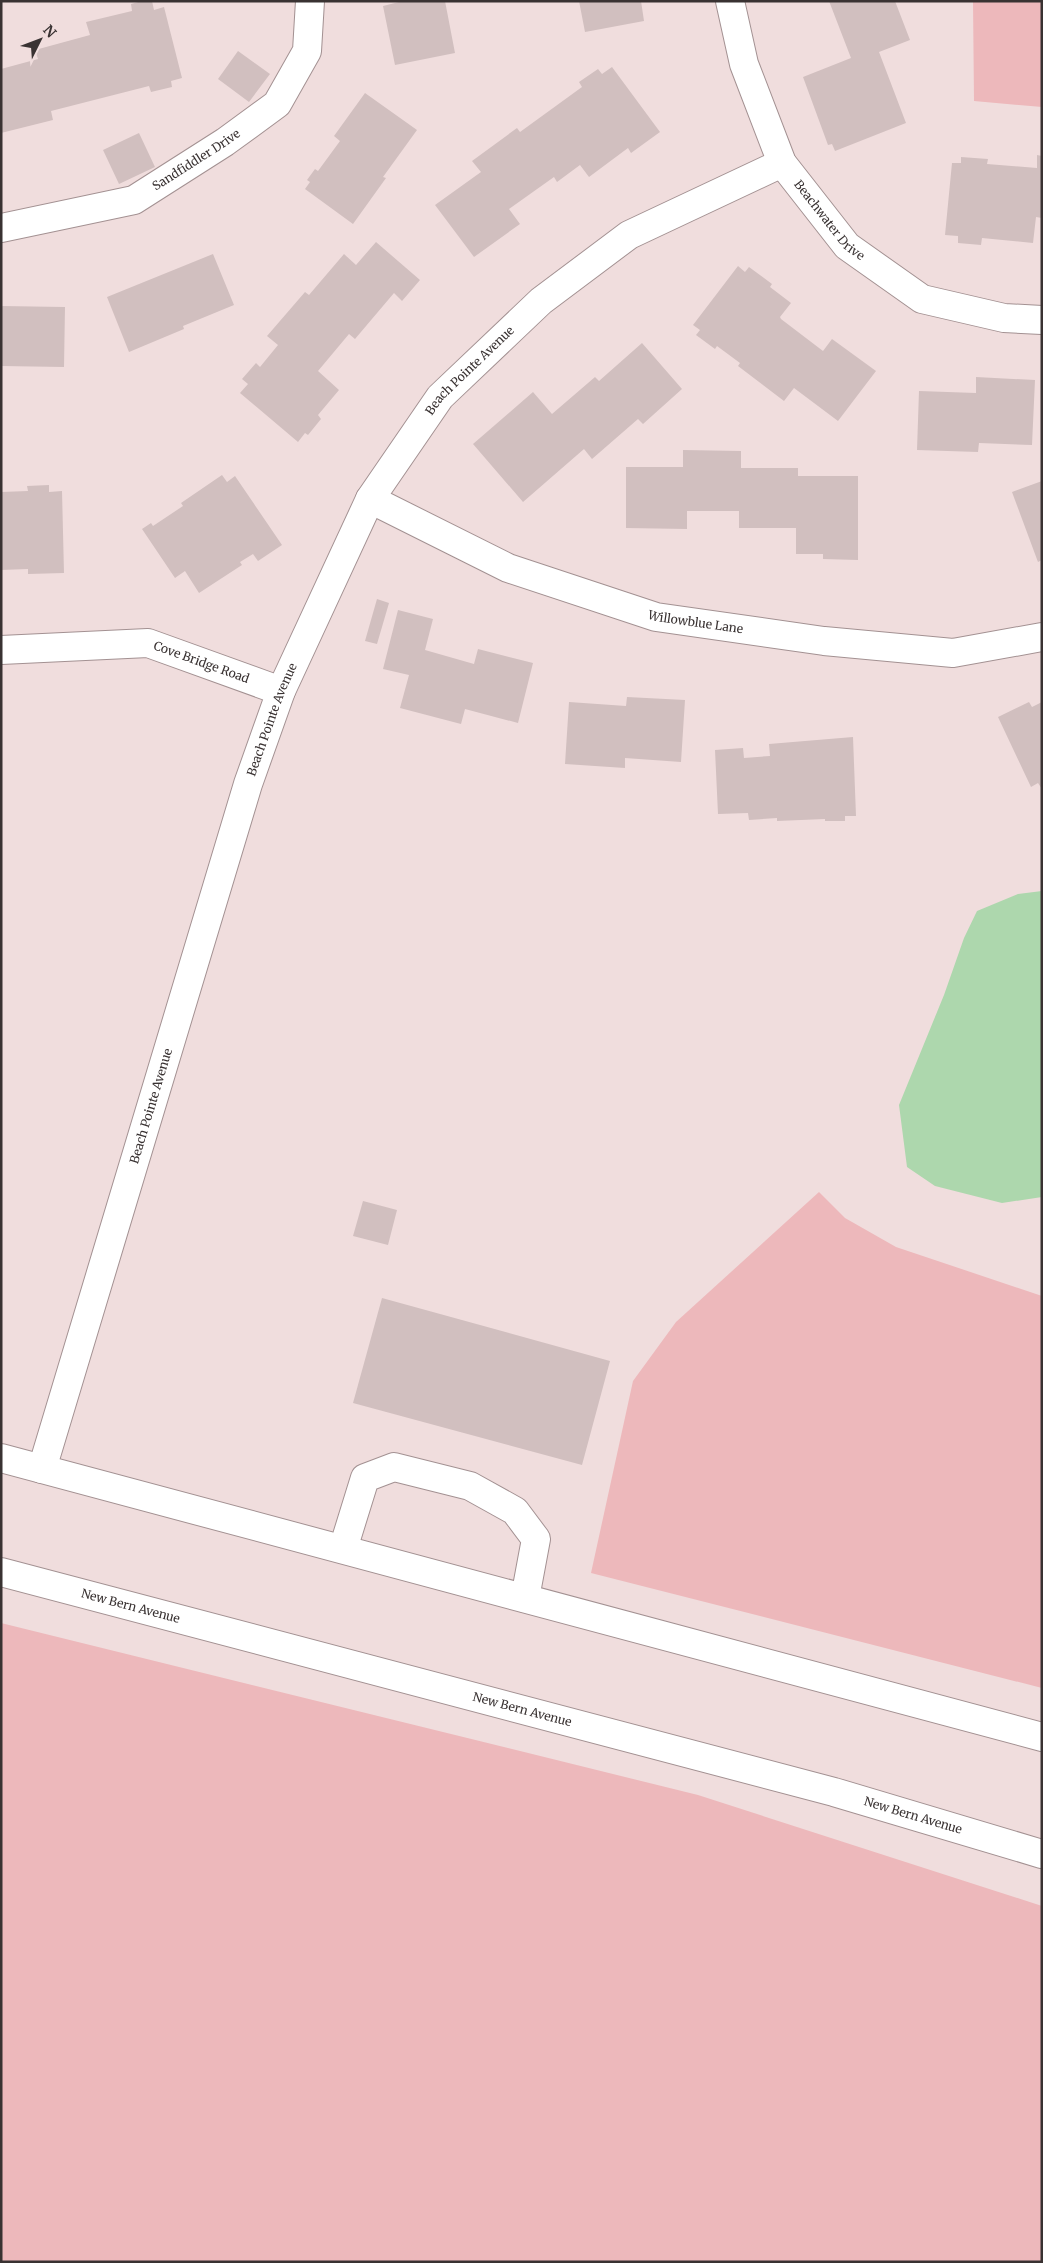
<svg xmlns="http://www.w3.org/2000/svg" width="1043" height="2263" font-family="Merriweather,serif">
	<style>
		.green { fill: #edb8bb }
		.water { fill: #add7ad }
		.building { fill: #d1bfbf }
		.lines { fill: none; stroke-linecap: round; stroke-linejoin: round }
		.minor-casing { stroke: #a39192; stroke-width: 30 }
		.major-casing { stroke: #a39192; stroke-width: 30 }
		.minor { stroke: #fff; stroke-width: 28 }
		.major { stroke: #fff; stroke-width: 28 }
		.labels { text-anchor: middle; stroke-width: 4; stroke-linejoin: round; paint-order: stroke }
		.street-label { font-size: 12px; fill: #393232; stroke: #f0dddd }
	</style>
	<rect width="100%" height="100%" fill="#f0dddd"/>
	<path class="green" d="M 973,1 L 1042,1 L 1042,107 L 974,101 Z
		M 819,1192 L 845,1218 L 896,1247 L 1042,1296 L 1042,1688 L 591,1573 L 633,1381 L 676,1322 Z
		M 1,1623 L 698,1795 L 1042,1906 L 1042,2262 L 1,2262 Z"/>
	<path class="water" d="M 1042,891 L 1042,1197 L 1002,1203 L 935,1186 L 907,1167 L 899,1105 L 944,995 L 964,938 L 977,911 L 1018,894 Z"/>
	<path class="building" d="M 142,1 L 152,1 L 154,10 L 164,7 L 182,78 L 171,81 L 172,87 L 151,92 L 149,86 L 51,111 L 53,120 L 1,133 L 1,69 L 38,59 L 35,50 L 90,35 L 86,22 L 132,11 L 131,4 Z
		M 403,1 L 445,1 L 455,53 L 395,65 L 383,6 Z
		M 579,1 L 641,1 L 644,21 L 585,32 Z
		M 829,1 L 895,1 L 910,40 L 879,52 L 906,123 L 835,151 L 832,144 L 828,145 L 803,77 L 851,58 Z
		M 238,51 L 270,74 L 249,102 L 218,79 Z
		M 612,67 L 660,132 L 631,153 L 628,148 L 589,177 L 580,165 L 557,182 L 554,177 L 509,209 L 520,224 L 474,257 L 435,205 L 481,172 L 472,161 L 517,128 L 520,132 L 582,87 L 579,82 L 598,69 L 602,74 Z
		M 365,93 L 417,130 L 383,177 L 386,178 L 353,224 L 305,189 L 310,182 L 307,180 L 315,169 L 318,171 L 340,141 L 334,136 Z
		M 139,133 L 155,167 L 119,184 L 103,150 Z
		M 1037,155 L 1042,156 L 1042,218 L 1036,217 L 1033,243 L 982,238 L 981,245 L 958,243 L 958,236 L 945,235 L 952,163 L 961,163 L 961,157 L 988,159 L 987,164 L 1037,168 Z
		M 376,242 L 420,280 L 402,301 L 394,293 L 355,339 L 349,334 L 318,371 L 339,390 L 318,415 L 321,419 L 308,435 L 305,433 L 298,442 L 240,393 L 248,384 L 242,379 L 256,363 L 260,367 L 278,345 L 267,336 L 305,292 L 309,295 L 344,254 L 356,265 Z
		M 213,254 L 234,305 L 183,326 L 184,329 L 129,352 L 107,297 Z
		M 738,266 L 745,272 L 749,267 L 772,284 L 770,287 L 791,303 L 780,317 L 781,319 L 823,351 L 832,339 L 876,371 L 838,421 L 794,388 L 784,401 L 738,366 L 740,363 L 717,346 L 715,349 L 696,335 L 700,330 L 693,325 Z
		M 1,306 L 65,307 L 64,367 L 1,366 Z
		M 642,343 L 682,389 L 643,424 L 638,419 L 592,459 L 584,449 L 523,502 L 473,444 L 533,392 L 552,414 L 595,377 L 599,381 Z
		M 976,377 L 1035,380 L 1032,445 L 979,443 L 978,452 L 917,450 L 919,391 L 976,393 Z
		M 683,450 L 741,451 L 741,468 L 798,468 L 798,476 L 858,476 L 858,560 L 823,559 L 823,554 L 796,554 L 796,528 L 739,528 L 739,511 L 687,511 L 687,529 L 626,528 L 626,467 L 683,467 Z
		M 222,475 L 227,482 L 235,476 L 282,545 L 258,561 L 253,554 L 240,562 L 242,565 L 199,593 L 185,571 L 175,578 L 142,529 L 151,523 L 153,526 L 183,506 L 181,503 Z
		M 1042,481 L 1042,560 L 1038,562 L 1012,492 Z
		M 49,485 L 49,492 L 62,491 L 64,573 L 28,574 L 28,569 L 1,570 L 1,492 L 28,491 L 27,486 Z
		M 377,599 L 389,603 L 377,644 L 365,641 Z
		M 398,610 L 433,619 L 425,650 L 474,664 L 478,649 L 533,663 L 518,723 L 465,709 L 461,724 L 400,708 L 409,675 L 383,669 Z
		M 627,697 L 685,700 L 681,762 L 625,758 L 625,768 L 565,764 L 569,702 L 626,706 Z
		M 1029,702 L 1032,707 L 1042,702 L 1042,789 L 1038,783 L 1031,787 L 998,717 Z
		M 853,737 L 856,816 L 845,816 L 845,821 L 825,821 L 825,819 L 777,821 L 777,818 L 749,820 L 748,813 L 718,814 L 715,750 L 743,748 L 744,758 L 770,756 L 769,744 Z
		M 363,1201 L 397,1210 L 388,1245 L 353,1236 Z
		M 382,1298 L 610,1361 L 582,1465 L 353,1403 Z"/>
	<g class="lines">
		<g class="minor-casing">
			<g id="minor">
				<path id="s1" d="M 730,1 L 744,64 L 782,163 L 847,246 L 922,299 L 1004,318 L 1042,320"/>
				<path id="s2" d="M 1,228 L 134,200 L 225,142 L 277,104 L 307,51 L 310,1"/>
				<path id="s3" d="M 370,499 L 508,568 L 656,617 L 824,641 L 953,653 L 1042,637"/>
				<path id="s4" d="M 1,650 L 148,643 L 281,691"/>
				<path id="s5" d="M 42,1469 L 248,784 L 281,691 L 370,499 L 440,397 L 541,301 L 629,235 L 782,163"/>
				<path d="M 343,1549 L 365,1478 L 394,1467 L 470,1486 L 515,1511 L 536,1539 L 525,1598"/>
			</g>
		</g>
		<g class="major-casing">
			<g id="major">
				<path d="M 1,1458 L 1042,1737"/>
				<path id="s6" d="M 1,1572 L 834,1792 L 1042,1854"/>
			</g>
		</g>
		<use href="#minor" class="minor"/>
		<use href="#major" class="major"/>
	</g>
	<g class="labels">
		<g class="street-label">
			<text dy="4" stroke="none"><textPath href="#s2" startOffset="210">Sandfiddler Drive</textPath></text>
			<text dy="4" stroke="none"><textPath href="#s1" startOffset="245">Beachwater Drive</textPath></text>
			<text dy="4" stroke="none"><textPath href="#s5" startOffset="1189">Beach Pointe Avenue</textPath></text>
			<text dy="4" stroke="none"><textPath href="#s3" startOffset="350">Willowblue Lane</textPath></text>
			<text dy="4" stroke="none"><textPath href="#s4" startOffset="204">Cove Bridge Road</textPath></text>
			<text dy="4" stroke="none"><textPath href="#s5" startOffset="784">Beach Pointe Avenue</textPath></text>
			<text dy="4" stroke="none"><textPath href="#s5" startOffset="379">Beach Pointe Avenue</textPath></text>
			<text dy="4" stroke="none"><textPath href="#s6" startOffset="134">New Bern Avenue</textPath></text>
			<text dy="4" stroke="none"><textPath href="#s6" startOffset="539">New Bern Avenue</textPath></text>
			<text dy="4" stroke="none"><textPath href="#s6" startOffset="944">New Bern Avenue</textPath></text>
		</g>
	</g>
	<rect width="1043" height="2263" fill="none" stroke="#393232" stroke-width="5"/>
	<g transform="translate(40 40) rotate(48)" stroke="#f0dddd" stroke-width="4" paint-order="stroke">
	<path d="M0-4L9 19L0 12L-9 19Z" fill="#393232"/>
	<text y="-8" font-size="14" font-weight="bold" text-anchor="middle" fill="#393232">N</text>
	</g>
</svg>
